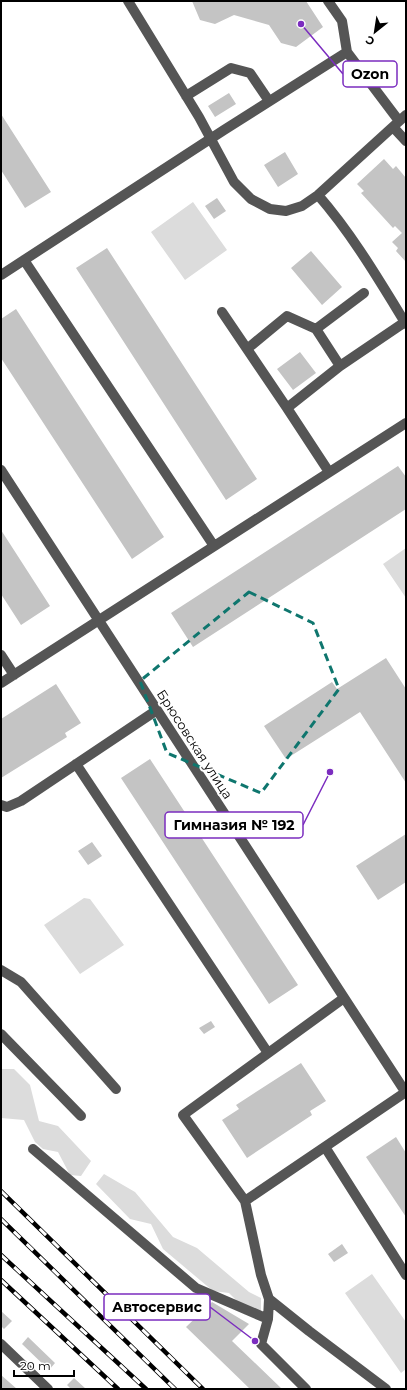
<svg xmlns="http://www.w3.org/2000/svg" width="407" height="1390" font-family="Montserrat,sans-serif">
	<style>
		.green { fill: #dcdcdc }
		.building { fill: #c4c4c4 }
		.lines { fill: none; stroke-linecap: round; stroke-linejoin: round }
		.minor { stroke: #555; stroke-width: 10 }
		.rail-casing { stroke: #000; stroke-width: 4.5 }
		.rail { stroke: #fff; stroke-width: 3; stroke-dasharray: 9; stroke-linecap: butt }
		.marked { fill: none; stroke: #0f766e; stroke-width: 3; stroke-dasharray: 8 5; stroke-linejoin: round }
		.labels { text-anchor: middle; stroke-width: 4; stroke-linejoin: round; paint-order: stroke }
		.street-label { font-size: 13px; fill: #000; stroke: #fff }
		.leader { fill: none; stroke: #7b2cbf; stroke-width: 1.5 }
		.callout-dot { fill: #7b2cbf; stroke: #fff; stroke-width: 1.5 }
		.callout { fill: #fff; stroke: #7b2cbf; stroke-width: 1.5 }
		.callout-label { font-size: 14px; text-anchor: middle; font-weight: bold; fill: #000 }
	</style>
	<rect width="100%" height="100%" fill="#fff"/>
	<path class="green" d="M 193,202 L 227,250 L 185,280 L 151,232 Z
		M 406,548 L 406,598 L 383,564 Z
		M 84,898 L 90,899 L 124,945 L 80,974 L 44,925 Z
		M 1,1069 L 14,1069 L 30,1085 L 39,1121 L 58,1126 L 91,1161 L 81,1176 L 70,1175 L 58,1152 L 43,1149 L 35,1142 L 24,1120 L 1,1118 Z
		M 104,1174 L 135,1192 L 173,1237 L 197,1248 L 249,1292 L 261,1298 L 261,1311 L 245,1309 L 229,1293 L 213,1291 L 163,1249 L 151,1224 L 130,1219 L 96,1184 Z
		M 372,1274 L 406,1322 L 406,1369 L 401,1373 L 345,1293 Z"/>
	<path class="building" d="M 192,1 L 306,1 L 323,27 L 296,47 L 281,43 L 269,25 L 234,15 L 215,24 L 200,20 Z
		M 229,93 L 236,104 L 215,117 L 208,106 Z
		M 1,114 L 51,192 L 25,208 L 1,170 Z
		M 285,152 L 298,174 L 278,187 L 264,165 Z
		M 384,159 L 393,169 L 396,166 L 406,178 L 406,262 L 396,251 L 398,248 L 392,242 L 402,233 L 395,226 L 393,228 L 361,193 L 364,191 L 357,184 Z
		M 217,198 L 226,211 L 214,219 L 205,206 Z
		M 107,248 L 257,479 L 226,500 L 76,268 Z
		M 311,251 L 342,287 L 322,305 L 291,268 Z
		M 16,309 L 164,537 L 132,559 L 1,358 L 1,319 Z
		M 300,352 L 316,373 L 293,390 L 277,369 Z
		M 398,466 L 406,477 L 406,509 L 193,647 L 171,613 Z
		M 1,530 L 50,606 L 21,625 L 1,594 Z
		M 386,658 L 406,689 L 406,783 L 360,712 L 286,759 L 264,726 L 332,682 L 337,689 Z
		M 56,684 L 81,723 L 65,733 L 67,737 L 1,778 L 1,719 Z
		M 150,759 L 298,985 L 269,1004 L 121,778 Z
		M 406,834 L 406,882 L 378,900 L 356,866 Z
		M 92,842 L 102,856 L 88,865 L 78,851 Z
		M 211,1021 L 215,1027 L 204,1034 L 199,1028 Z
		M 301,1063 L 326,1101 L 310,1111 L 312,1115 L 247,1158 L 222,1120 L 239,1109 L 236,1105 Z
		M 396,1137 L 406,1153 L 406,1217 L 366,1157 Z
		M 342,1244 L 348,1253 L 334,1262 L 328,1254 Z
		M 212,1302 L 249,1324 L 232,1341 L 282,1389 L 250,1389 L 186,1327 Z
		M 1,1311 L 12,1321 L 4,1329 L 1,1326 Z
		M 28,1337 L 55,1363 L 49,1370 L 22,1344 Z
		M 1,1375 L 17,1389 L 1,1389 Z
		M 74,1378 L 86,1389 L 71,1389 L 67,1385 Z"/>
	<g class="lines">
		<path class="minor" d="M 128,1 L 199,117 L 234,182 L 251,199 L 270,209 L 286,211 L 302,206 L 318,195 L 406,115
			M 328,1 L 342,21 L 347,52 L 399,121
			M 186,96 L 231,68 L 250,73 L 269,101
			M 393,127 L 406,141
			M 318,195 C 352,234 379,280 406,324
			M 24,260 L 214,546
			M 1,275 L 224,130 L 347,52
			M 222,312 L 287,408
			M 316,329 L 340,366
			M 247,349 L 287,316 L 316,329 L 364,293
			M 1,470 L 406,1093
			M 329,472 L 287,408 L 340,366 L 405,322
			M 1,655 L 14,675
			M 1,683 L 406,423
			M 76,764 L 268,1053
			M 1,805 L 7,807 L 21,801 L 157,710
			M 1,970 L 21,982 L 116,1089
			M 344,998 L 183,1115 L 245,1201 L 406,1092
			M 1,1034 L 81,1116
			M 325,1147 L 406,1275
			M 33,1149 L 196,1288 L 268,1319
			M 245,1201 L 261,1275 L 269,1299 L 268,1319 L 261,1344 L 306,1389
			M 269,1299 L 309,1331 L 386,1389
			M 1,1344 L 48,1389"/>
		<g class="rail-casing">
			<path id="rail" d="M 1,1191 L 203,1389
				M 1,1219 L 175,1389
				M 1,1255 L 146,1389
				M 1,1280 L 118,1389"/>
		</g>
		<use href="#rail" class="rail"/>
	</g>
	<path class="marked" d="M 249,592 L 313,623 L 339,689 L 261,793 L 167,753 L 140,681 Z"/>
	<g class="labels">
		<g class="street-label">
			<text transform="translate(195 744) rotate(57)" y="5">Брюсовская улица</text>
		</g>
	</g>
	<path class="leader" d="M301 24L343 74M330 772L303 825M255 1341L210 1307"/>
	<g class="callout-dot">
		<circle cx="301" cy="24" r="4"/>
		<circle cx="330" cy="772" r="4"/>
		<circle cx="255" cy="1341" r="4"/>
	</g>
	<g class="callout">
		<rect x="343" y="61" width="54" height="26" rx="4"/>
		<rect x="165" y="812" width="138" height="26" rx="4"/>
		<rect x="104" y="1294" width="106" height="26" rx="4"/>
	</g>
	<g class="callout-label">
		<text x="370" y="79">Ozon</text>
		<text x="234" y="830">Гимназия № 192</text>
		<text x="157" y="1312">Автосервис</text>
	</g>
	<rect width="407" height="1390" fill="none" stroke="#000000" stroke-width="4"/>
	<g transform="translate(375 32) rotate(210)" stroke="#ffffff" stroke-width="3" paint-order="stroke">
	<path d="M0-3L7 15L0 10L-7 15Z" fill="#000000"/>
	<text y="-6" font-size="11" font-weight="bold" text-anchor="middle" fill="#000000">С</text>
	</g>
	<path d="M14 1370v6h60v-6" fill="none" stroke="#000000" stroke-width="2"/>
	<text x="20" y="1370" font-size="12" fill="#000000" stroke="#ffffff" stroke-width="3" paint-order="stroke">20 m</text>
</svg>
